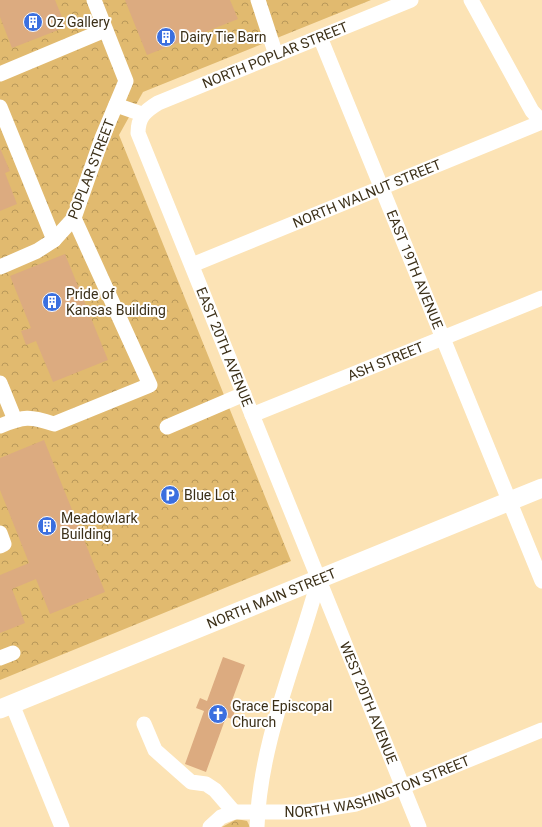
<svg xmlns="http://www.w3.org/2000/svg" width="542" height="827" font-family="Roboto,sans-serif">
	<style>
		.forest { fill: url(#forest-crowns) }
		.building { fill: #dcab80 }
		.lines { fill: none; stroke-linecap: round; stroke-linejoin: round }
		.minor { stroke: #fff; stroke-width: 15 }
		.major { stroke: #fff; stroke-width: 19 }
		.labels { text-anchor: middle; stroke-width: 4; stroke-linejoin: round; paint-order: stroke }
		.poi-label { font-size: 14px; fill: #3c3018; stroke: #fff; text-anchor: start }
		.street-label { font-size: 14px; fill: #3c3018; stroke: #fff }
	</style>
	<defs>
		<pattern id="forest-crowns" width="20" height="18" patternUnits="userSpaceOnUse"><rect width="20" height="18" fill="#e1ba6f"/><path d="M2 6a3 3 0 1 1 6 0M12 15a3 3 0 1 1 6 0" fill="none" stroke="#b8985a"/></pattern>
	</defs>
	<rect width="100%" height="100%" fill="#fce3b5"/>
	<path class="forest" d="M 0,0 L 371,0 L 143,92 L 119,135 L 291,561 L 0,680 Z
		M 237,819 L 247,821 L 250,827 L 222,827 Z"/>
	<path class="building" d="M 0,0 L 55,0 L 66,27 L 12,48 L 0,17 Z
		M 125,0 L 230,0 L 238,19 L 147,55 Z
		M 0,148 L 10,171 L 5,173 L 17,204 L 0,211 Z
		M 65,254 L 108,360 L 53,382 L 36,341 L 26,345 L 21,331 L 31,328 L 10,276 Z
		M 44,440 L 105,592 L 50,614 L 36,579 L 12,589 L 25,623 L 0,633 L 0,575 L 29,563 L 0,490 L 0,458 Z
		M 223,657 L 245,665 L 230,706 L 236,708 L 232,719 L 226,717 L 206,772 L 185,764 L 204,711 L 196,708 L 200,698 L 207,701 Z"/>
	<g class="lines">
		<g class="minor">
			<path d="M 258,0 L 276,55"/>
			<path id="s1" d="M 411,0 L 158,103 C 145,111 138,117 138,133 L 419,827"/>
			<path id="s2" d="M 320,37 L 542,581"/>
			<path d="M 0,74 L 105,30"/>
			<path d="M 116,105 L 142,114"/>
			<path d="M 0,107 L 54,240"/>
			<path id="s3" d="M 192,265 L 542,122 L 532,111 L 471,0"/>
			<path d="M 0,267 L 37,251 L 54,240 L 74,218 L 102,138 L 126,81 L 94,0"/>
			<path d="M 0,383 L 15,420"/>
			<path id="s4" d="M 252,415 L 542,298"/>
			<path d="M 0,426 C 24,416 30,416 54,424 L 150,385 L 74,218"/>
			<path d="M 167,427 L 244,394"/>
			<path d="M 0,533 L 4,544 L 0,546"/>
			<path d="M 0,658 L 13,653"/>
			<path d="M 12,704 L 62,827"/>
			<path d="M 144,724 L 155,750 L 191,782 L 206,784 L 215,790 L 234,812"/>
			<path id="s5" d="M 210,827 L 221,817 L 234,812 L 306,812 L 356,804 L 380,796 L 542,730"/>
			<path d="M 257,827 C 260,740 297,661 319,578"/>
		</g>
		<path class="major" id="s6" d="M 0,709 L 542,488"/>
	</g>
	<defs>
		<g id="building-disc" transform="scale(1)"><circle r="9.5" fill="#3b6fdf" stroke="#fff"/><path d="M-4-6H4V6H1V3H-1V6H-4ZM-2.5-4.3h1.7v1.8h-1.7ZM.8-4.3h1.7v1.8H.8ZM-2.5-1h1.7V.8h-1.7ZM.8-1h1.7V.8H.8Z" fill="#fff"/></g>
		<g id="parking-disc" transform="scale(1)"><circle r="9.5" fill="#3b6fdf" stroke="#fff"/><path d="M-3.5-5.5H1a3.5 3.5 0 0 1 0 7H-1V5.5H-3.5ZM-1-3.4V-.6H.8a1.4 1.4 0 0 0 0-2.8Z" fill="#fff"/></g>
		<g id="church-disc" transform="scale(1)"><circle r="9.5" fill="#3b6fdf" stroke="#fff"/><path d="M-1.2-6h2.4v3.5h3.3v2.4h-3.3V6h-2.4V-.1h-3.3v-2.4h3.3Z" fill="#fff"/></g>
	</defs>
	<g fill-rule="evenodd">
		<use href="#building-disc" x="33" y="22"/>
		<use href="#building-disc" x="166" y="37"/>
		<use href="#building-disc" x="52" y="302"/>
		<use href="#parking-disc" x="170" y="495"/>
		<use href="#building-disc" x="47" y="526"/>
		<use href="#church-disc" x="218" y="714"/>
	</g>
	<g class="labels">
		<g class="poi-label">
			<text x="47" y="27">Oz Gallery</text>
			<text x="180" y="42">Dairy Tie Barn</text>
			<text x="66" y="299">Pride of<tspan x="66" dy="16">Kansas Building</tspan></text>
			<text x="184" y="500">Blue Lot</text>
			<text x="61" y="523">Meadowlark<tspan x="61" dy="16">Building</tspan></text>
			<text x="232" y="711">Grace Episcopal<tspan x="232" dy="16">Church</tspan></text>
		</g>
		<g class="street-label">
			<text transform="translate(275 55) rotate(-22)" y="5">NORTH POPLAR STREET</text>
			<text transform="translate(91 169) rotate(-69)" y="5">POPLAR STREET</text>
			<text dy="5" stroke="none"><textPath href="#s3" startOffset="189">NORTH WALNUT STREET</textPath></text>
			<text dy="5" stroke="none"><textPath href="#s2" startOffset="251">EAST 19TH AVENUE</textPath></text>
			<text dy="5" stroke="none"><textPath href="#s1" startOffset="542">EAST 20TH AVENUE</textPath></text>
			<text dy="5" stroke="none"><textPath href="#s4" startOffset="144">ASH STREET</textPath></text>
			<text dy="5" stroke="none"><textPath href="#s6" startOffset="293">NORTH MAIN STREET</textPath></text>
			<text dy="5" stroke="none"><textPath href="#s1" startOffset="926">WEST 20TH AVENUE</textPath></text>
			<text dy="5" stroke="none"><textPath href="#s5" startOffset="176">NORTH WASHINGTON STREET</textPath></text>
		</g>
	</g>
</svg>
